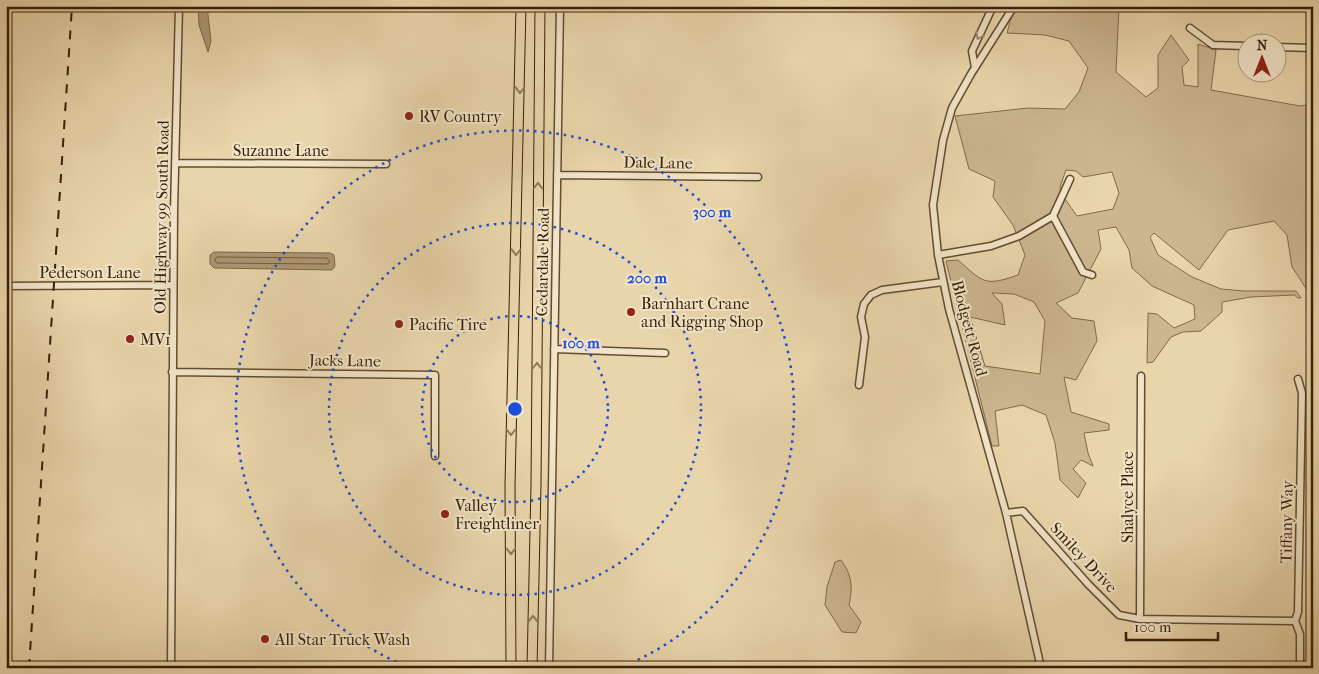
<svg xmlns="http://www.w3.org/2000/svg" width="1319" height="674" font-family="'IM FELL French Canon',serif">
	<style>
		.green { fill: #cbb68f; stroke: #816a4a; fill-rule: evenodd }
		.water { fill: #ac9773; stroke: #7d6747 }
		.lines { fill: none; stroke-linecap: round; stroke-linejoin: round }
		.shore { stroke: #725b3c; stroke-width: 1 }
		.minor-casing { stroke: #644c2e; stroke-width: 9 }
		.highway-casing { stroke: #371f05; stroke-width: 11 }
		.minor { stroke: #f1e4c8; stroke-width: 6 }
		.highway { stroke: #e9d5ab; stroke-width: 9 }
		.rail { stroke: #371f05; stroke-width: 2; stroke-dasharray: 9 9; stroke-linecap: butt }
		.oneway { stroke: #9d8b70 }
		.oneway2 { stroke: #907a58 }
		.ring { fill: none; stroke: #1d4ed8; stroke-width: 2.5; stroke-dasharray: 2.5 5 }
		.poi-dot { fill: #8f2418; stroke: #f1e4c8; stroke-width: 2 }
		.labels { text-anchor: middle; stroke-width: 4; stroke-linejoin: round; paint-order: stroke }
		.poi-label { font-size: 16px; fill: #371f05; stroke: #f1e4c8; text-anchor: start }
		.street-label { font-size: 16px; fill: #371f05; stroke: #f1e4c8 }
		.centre { fill: #1d4ed8; stroke: #f1e4c8; stroke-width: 2.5 }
		.ring-label { font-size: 15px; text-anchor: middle; font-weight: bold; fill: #1d4ed8; stroke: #f1e4c8; stroke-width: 4; stroke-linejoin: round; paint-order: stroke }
	</style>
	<rect width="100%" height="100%" fill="#e9d5ab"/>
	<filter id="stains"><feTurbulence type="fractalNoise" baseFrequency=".004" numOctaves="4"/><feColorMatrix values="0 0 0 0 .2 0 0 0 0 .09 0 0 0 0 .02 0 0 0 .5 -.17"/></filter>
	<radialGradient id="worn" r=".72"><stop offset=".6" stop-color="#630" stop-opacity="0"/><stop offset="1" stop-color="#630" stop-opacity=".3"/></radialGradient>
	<path class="green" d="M 1017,6 L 1119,6 L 1116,72 L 1146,97 L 1158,88 L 1158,55 L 1171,35 L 1189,60 L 1182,67 L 1184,85 L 1198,87 L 1198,44 L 1216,50 L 1211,90 L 1300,106 L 1313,104 L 1313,299 L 1292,267 L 1287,235 L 1274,221 L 1228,230 L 1199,270 L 1154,233 L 1150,237 L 1158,255 L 1192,277 L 1221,289 L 1244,291 L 1296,291 L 1301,298 L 1298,298 L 1294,295 L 1251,297 L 1222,302 L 1222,312 L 1201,331 L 1183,332 L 1171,337 L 1153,362 L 1147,363 L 1148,313 L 1157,314 L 1174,328 L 1195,319 L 1194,305 L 1152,286 L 1132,268 L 1129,250 L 1116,227 L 1098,230 L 1101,249 L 1078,293 L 1056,303 L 1072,318 L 1094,321 L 1097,341 L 1076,380 L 1064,377 L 1071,412 L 1109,424 L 1109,430 L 1084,433 L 1088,453 L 1093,466 L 1081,460 L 1073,469 L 1086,483 L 1078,498 L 1060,480 L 1055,443 L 1046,415 L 1022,405 L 995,411 L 999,446 L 992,446 L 946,261 L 958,260 C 983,282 984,287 1018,275 L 1025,255 L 1013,225 L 993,197 L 995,181 L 969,169 L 955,116 L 1028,108 L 1065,109 L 1079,92 L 1088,68 L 1069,41 L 1045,35 L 1007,33 L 1011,18 ZM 1066,170 L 1076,171 L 1083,177 L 1112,172 L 1119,193 L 1113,209 L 1077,216 L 1065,199 L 1060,187 ZM 992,293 L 1014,294 L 1034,302 L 1045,321 L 1040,374 L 985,366 L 970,317 L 1005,325 L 1002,304 Z
		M 1312,382 L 1313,489 L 1307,489 Z
		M 841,560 C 852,575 853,587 849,605 L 861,622 L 856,633 L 842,632 L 825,605 L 827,587 L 835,562 Z
		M 1118,664 L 1235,666 L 1235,668 L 1117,668 Z"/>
	<path class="water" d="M 198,6 L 207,6 L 211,41 L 208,52 L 199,25 Z
		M 214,252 L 330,253 L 334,255 L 335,266 L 332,270 L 214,268 L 210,264 L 210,255 Z"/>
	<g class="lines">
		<path class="shore" d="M 217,257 L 327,258 L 330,262 L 327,264 L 217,263 L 215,261 Z"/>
		<g class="minor-casing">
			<path id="minor" d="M 1014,6 L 971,74 L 952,108 L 943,140 L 933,205 L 938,255 L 949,309 L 1006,513 L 1041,668
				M 1190,28 L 1213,45 L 1246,46
				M 1276,47 L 1313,48
				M 975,68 L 972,51 L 993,6
				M 175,163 L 386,164
				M 557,175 L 758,177
				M 1053,216 L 1083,272 L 1092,275
				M 938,255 L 991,246 L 1019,236 L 1053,216 L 1070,179
				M 6,286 L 173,285
				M 554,349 L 665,353
				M 172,372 L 435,375 L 435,456
				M 1298,379 L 1302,393 L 1298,612 L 1295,621 L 1300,634 L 1300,665
				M 859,385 L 865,337 L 861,317 L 864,304 L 871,295 L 882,290 L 943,282
				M 1006,513 L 1023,511 L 1088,584 L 1119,615 L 1140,619 L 1295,621
				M 1140,619 L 1141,376
				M 171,668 L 174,211 L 179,6
				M 549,668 L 560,6"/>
		</g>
		<g class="highway-casing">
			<path id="highway" d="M 511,668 L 510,485 L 521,6
				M 532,668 L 536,485 L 540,6"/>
		</g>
		<use href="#minor" class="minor"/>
		<use href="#highway" class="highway"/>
		<path class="rail" d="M 29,668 L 72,6"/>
	</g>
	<defs><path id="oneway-chevron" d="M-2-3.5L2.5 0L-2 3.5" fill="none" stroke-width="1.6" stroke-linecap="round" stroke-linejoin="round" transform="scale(1.25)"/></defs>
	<use class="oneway" href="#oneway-chevron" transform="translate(979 36) rotate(116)"/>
	<g class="oneway2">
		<use href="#oneway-chevron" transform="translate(520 90) rotate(91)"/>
		<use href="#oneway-chevron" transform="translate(538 186) rotate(-90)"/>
		<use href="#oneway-chevron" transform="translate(516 252) rotate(91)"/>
		<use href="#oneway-chevron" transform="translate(537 366) rotate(-90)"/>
		<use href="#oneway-chevron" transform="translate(511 432) rotate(91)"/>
		<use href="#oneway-chevron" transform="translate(511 551) rotate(89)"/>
		<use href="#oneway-chevron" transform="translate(533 619) rotate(-89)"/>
	</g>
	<g class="ring">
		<circle cx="515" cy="409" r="93"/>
		<circle cx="515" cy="409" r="186"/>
		<path d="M410 668A279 279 0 1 1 620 668"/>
	</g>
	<g class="poi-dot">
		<circle cx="409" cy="116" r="5"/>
		<circle cx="631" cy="312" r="5"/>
		<circle cx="399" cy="324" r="5"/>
		<circle cx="130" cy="339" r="5"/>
		<circle cx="445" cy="514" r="5"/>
		<circle cx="265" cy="639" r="5"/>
	</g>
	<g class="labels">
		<g class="poi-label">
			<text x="419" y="122">RV Country</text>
			<text x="641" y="309">Barnhart Crane<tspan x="641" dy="18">and Rigging Shop</tspan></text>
			<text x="409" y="330">Pacific Tire</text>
			<text x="140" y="345">MV1</text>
			<text x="455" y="511">Valley<tspan x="455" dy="18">Freightliner</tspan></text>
			<text x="275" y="645">All Star Truck Wash</text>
		</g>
		<g class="street-label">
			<text x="281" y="156">Suzanne Lane</text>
			<text transform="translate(658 162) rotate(1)" y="6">Dale Lane</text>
			<text transform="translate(161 217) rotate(-89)" y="6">Old Highway 99 South Road</text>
			<text transform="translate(542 262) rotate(-89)" y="6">Cedardale Road</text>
			<text x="90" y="278">Pederson Lane</text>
			<text transform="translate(970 328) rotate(75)" y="6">Blodgett Road</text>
			<text transform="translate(345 360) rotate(1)" y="6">Jacks Lane</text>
			<text transform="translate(1127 497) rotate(-90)" y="6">Shalyce Place</text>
			<text transform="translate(1286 522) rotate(-89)" y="6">Tiffany Way</text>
			<text transform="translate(1084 557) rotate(47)" y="6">Smiley Drive</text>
		</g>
	</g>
	<circle cx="515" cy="409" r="8" class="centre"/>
	<g class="ring-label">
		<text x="712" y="217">300 m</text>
		<text x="647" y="283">200 m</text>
		<text x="581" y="348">100 m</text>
	</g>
	<rect width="1319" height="674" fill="none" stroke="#e9d5ab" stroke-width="25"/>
	<rect x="8" y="8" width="1304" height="659" fill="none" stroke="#371f05" stroke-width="2.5"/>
	<rect x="12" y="12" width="1294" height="649" fill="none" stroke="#371f05"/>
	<g transform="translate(1262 58)"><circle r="24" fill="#f1e4c8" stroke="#a7957a"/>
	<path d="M0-4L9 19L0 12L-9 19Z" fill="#8f2418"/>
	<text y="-8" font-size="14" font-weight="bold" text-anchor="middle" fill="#371f05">N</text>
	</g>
	<path d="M1126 632v8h92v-8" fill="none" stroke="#371f05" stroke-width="2.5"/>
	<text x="1134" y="632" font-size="15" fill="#371f05" stroke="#f1e4c8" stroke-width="4" paint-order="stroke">100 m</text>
	<rect width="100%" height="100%" filter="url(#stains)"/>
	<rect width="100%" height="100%" fill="url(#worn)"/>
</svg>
